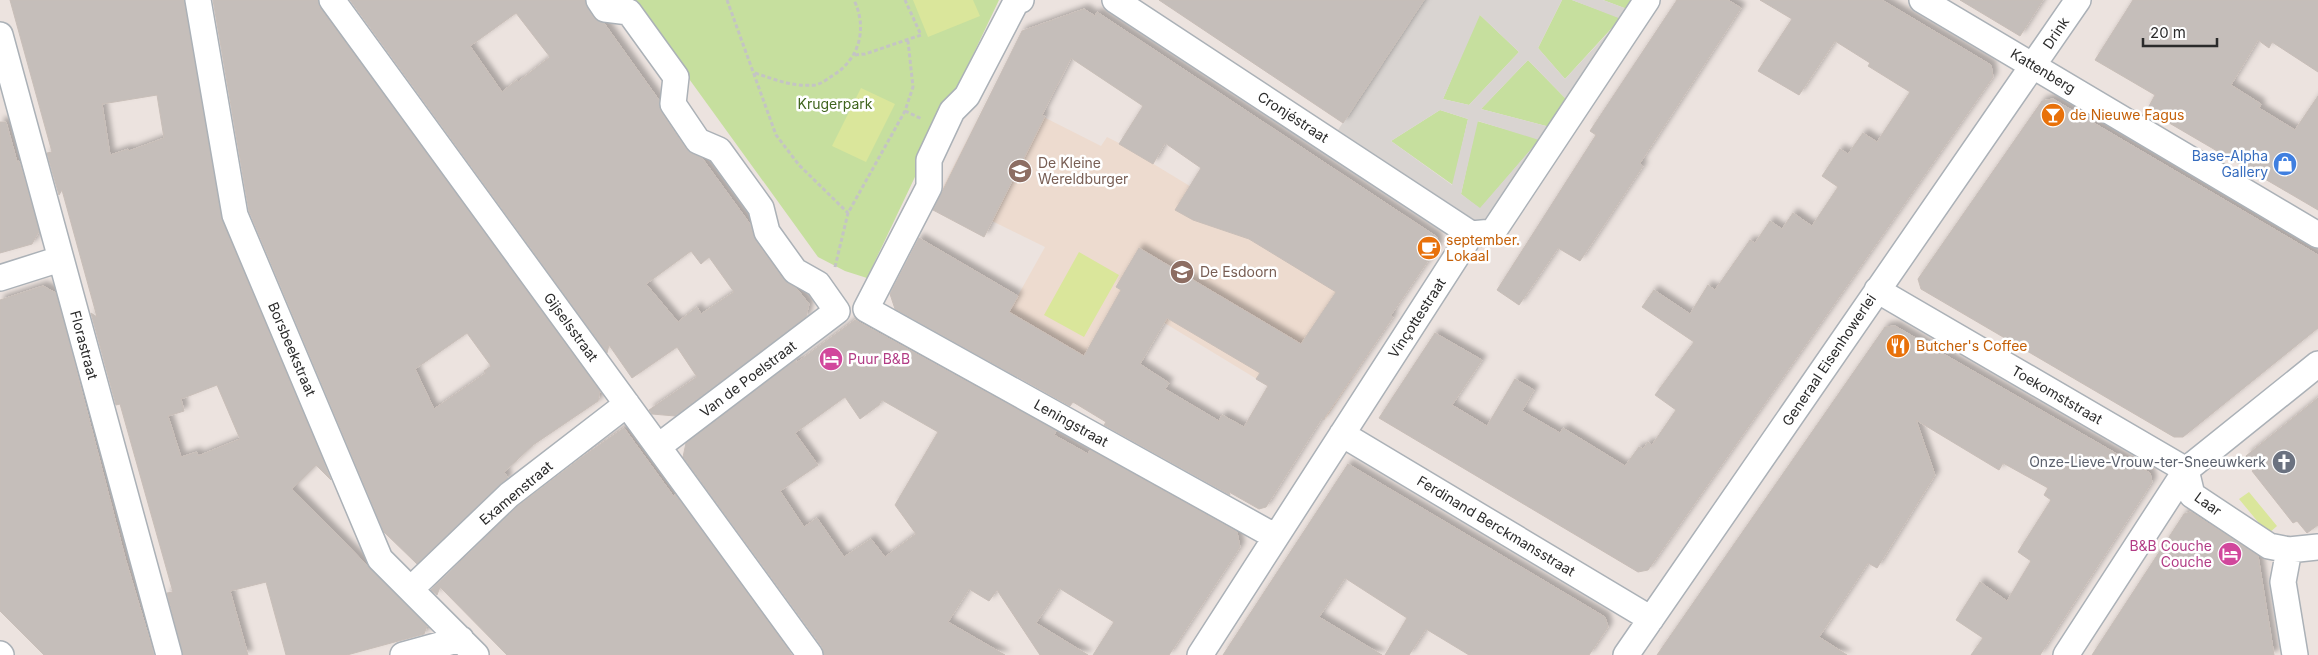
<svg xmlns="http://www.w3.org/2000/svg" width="2318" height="655" font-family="Inter,sans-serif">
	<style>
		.education { fill: #eddbcf }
		.green { fill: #c6df9e }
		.pitch { fill: #dae69b }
		.plaza { fill: #d9d4d1; fill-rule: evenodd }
		.building { fill: #c5beba; stroke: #c8beb8; fill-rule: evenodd; filter: url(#shadow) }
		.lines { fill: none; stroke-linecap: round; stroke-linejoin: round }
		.street-casing { stroke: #abb1b7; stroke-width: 28 }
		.path { stroke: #c4c4c4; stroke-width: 3; stroke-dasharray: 4 2.5; stroke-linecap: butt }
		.street { stroke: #fff; stroke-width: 25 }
		.labels { text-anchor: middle; stroke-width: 5; stroke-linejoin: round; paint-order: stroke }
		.street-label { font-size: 14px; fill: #2b2b2b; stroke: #fff }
		.park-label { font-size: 14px; fill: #40651f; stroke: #fff }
		.food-label { font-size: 14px; fill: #c56008; stroke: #fff; text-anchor: start }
		.shop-label { font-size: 14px; fill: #366cbe; stroke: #fff; text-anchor: end }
		.education-label { font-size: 14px; fill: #785e54; stroke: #fff; text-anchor: start }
		.hotel-label { font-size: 14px; fill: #b23c85; stroke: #fff; text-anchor: start }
		.worship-label { font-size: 14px; fill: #5b616d; stroke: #fff; text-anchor: end }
	</style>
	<defs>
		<filter id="shadow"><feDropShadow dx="4.5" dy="-4.5" stdDeviation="2.5" flood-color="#0004"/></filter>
	</defs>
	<rect width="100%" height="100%" fill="#ece3df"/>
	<path class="education" d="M 992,91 L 1101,146 L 1107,137 L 1119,143 L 1394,310 L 1391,315 L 1393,317 L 1326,418 L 1324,420 L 1130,302 L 1072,403 L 986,353 L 1045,247 L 939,195 Z"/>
	<path class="green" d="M 632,0 L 999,0 L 867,278 L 845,271 L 818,257 Z
		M 1562,0 L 1572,0 L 1621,18 L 1565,79 L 1538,48 Z
		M 1603,0 L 1634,0 L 1627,9 Z
		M 1479,14 L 1519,52 L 1469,105 L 1443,99 Z
		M 1528,60 L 1567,100 L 1550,127 L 1481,109 Z
		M 1440,110 L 1468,119 L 1453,185 L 1391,141 Z
		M 1477,121 L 1540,139 L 1480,209 L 1461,194 Z"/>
	<path class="pitch" d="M 913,0 L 973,0 L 980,16 L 928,37 Z
		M 861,88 L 895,104 L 866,162 L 832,146 Z
		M 1079,252 L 1119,275 L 1084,337 L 1044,315 Z
		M 2249,492 L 2277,526 L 2268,534 L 2239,499 Z"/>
	<path class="plaza" d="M 1424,0 L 1562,0 L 1538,48 L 1565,79 L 1621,19 L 1572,0 L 1603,0 L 1627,9 L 1493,232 L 1338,130 ZM 1480,15 L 1519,52 L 1469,105 L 1443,99 ZM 1528,60 L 1567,100 L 1550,127 L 1481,109 ZM 1440,110 L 1468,119 L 1452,185 L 1391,141 ZM 1478,121 L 1539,140 L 1480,208 L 1461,194 Z"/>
	<path class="building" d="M 10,0 L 184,0 L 222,220 L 331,480 L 316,465 L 292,489 L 427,626 L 424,634 L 347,655 L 286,655 L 266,582 L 230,591 L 248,655 L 183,655 L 167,593 L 173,592 L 120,404 L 116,405 L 91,313 L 97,317 L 62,190 L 59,195 L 47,153 L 52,152 ZM 157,95 L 164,138 L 129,151 L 128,149 L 110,155 L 102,104 ZM 217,385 L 240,439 L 198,456 L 197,452 L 181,457 L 168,416 L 184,411 L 181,399 Z
		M 213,0 L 318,0 L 320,8 L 600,391 L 598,401 L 533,445 L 517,460 L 504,472 L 508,478 L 417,564 L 384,532 L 249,211 ZM 467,333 L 491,366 L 484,371 L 486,373 L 434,409 L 415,369 Z
		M 350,0 L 585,0 L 593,17 L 604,23 L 659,100 L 661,112 L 686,149 L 702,158 L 750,224 L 755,240 L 783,279 L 797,289 L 809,304 L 806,317 L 675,416 L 652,414 L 649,410 L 697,377 L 677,347 L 632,378 L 609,345 L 607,353 ZM 516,13 L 550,57 L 518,82 L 517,80 L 502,92 L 470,46 ZM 691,251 L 701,264 L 709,257 L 734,292 L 701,314 L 697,307 L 678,322 L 646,284 Z
		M 1159,0 L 1424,0 L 1343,123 Z
		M 1677,0 L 1728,0 L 1741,8 L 1640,163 L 1643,166 L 1580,261 L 1558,248 L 1519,305 L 1497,290 L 1596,135 L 1590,131 Z
		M 1760,0 L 1882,0 L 1991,65 L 1993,77 L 1648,570 L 1638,572 L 1379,418 L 1435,333 L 1482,360 L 1452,405 L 1487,426 L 1515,379 L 1534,390 L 1522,411 L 1560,433 L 1563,428 L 1625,466 L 1639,447 L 1643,449 L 1648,442 L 1652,445 L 1676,410 L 1655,395 L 1694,342 L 1642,307 L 1654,290 L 1690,314 L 1708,285 L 1715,290 L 1750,240 L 1755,243 L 1770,221 L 1782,229 L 1793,213 L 1812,226 L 1838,187 L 1822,176 L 1840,149 L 1848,154 L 1863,133 L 1877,142 L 1910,92 L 1868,66 L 1870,63 L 1835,41 L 1799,95 L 1758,71 L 1792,19 Z
		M 1960,0 L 2043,0 L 2020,36 Z
		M 2133,0 L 2318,0 L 2318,72 L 2272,42 L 2269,48 L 2258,40 L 2231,85 L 2261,104 L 2259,108 L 2295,130 L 2318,96 L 2318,210 L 2147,110 L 2155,95 L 2095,60 Z
		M 1084,9 L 1095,16 L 1097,12 L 1437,237 L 1438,246 L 1391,315 L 1393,317 L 1325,417 L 1324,420 L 1322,418 L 1266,507 L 1259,509 L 1229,492 L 1230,495 L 1104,425 L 1106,422 L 1073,402 L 1070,406 L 895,309 L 890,294 L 919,238 L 1018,296 L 1009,312 L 1084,356 L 1121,290 L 1116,287 L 1139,248 L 1301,344 L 1336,292 L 1249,239 L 1193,220 L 1175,210 L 1201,168 L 1165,143 L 1153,164 L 1119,144 L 1143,106 L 1071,58 L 1042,115 L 1045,116 L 984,237 L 933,210 L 1022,31 ZM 1167,318 L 1260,373 L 1256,379 L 1268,386 L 1244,427 L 1222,415 L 1219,421 L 1165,389 L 1169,383 L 1140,364 Z
		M 2053,99 L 2318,255 L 2318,328 L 2183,437 L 2174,437 L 1921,289 L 1918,279 L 2042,101 Z
		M 0,122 L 6,122 L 17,162 L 19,161 L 39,231 L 32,244 L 0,253 Z
		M 43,286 L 56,293 L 125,558 L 154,655 L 44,655 L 0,611 L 0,300 Z
		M 855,320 L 1056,431 L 1054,435 L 1088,454 L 1090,450 L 1237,532 L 1240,547 L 1169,655 L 1093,655 L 1114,622 L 1059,588 L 1036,623 L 1088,655 L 1040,655 L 997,590 L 989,601 L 969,589 L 948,622 L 1005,655 L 824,655 L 822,647 L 683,457 L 686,443 L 796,360 L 795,364 ZM 845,397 L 860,419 L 879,405 L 882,400 L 938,432 L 895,505 L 916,534 L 885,557 L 871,539 L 844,557 L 817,518 L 804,527 L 780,491 L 818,465 L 795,433 Z
		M 1895,326 L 2150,473 L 2152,482 L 2040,655 L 1971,655 L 1983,638 L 1956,620 L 1980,582 L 2007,601 L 2031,561 L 2018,552 L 2051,500 L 2044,495 L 2048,488 L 2003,463 L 1999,470 L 1916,420 L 1935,475 L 1877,568 L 1868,563 L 1819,637 L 1847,655 L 1657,655 L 1885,327 Z
		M 2318,398 L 2318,525 L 2307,533 L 2297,521 L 2293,523 L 2252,471 L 2256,468 L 2246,456 Z
		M 624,428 L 674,497 L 675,494 L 792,655 L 507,655 L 440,587 L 437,595 L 431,590 L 518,506 L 585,455 Z
		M 1348,464 L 1605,617 L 1608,627 L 1589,655 L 1469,655 L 1426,629 L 1409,655 L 1385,655 L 1407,618 L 1345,578 L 1319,617 L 1382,655 L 1223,655 Z
		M 2191,512 L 2258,556 L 2274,655 L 2092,655 L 2184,514 Z"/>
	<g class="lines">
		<g class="street-casing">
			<path id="street" d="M 198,0 L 235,215 L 380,559 L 476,655
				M 332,0 L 810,655
				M 599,0 L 605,9 L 629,12 L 676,77 L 673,104 L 698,141 L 719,150 L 761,208 L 767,232 L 795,271 L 818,284 L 837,311 L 659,446
				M 1021,0 L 1016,2 L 967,96 L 952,111 L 929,160 L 929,187 L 866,309 L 1276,537
				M 1115,0 L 1471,234
				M 1922,0 L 2318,235
				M 0,35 L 169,655
				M 1471,234 L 1493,232 L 1647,0
				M 0,278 L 60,259
				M 1877,290 L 2186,470
				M 1342,434 L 1651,619
				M 2186,470 L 2192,495 L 2269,546 L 2289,550 L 2318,547
				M 2289,550 L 2283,582 L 2295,655
				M 411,589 L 509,495 L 627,404
				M 0,654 L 1,655
				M 403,655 L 461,639
				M 1200,655 L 1471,234
				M 1626,655 L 2078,0
				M 2066,655 L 2186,470 L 2318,364"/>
		</g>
		<path class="path" d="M 727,0 L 776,135 L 799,165 L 848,213
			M 855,55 L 865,54 L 921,35 L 905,0
			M 755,73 C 776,80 793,87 815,85 C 821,84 827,79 832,76 C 859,60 868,29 854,0
			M 905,111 L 922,119
			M 835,267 L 848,213 L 905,111 L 913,87 L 908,41"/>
		<use href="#street" class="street"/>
	</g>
	<defs>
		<g id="bar-disc" transform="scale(1.25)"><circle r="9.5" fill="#e8710a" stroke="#fff"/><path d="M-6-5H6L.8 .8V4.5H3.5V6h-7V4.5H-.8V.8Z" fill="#fff"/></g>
		<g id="shop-disc" transform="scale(1.25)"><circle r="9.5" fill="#3f7fe0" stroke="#fff"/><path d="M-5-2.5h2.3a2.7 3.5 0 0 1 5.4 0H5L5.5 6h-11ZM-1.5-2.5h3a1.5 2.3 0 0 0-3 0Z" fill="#fff"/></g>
		<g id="school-disc" transform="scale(1.25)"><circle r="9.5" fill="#8d6e63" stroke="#fff"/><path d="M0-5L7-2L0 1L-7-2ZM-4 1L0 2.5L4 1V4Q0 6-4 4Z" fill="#fff"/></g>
		<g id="cafe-disc" transform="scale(1.25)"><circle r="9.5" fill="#e8710a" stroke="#fff"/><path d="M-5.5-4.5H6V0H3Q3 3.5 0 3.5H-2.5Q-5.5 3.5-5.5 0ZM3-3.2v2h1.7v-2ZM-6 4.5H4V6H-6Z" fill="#fff"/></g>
		<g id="restaurant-disc" transform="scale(1.25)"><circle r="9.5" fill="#e8710a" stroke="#fff"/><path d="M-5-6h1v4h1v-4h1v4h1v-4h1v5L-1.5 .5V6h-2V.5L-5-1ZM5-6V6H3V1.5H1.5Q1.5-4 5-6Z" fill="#fff"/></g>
		<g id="hotel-disc" transform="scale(1.25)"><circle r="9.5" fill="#d1479c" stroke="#fff"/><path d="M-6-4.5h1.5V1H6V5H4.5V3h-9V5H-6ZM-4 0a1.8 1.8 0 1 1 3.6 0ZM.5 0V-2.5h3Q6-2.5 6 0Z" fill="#fff"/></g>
		<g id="church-disc" transform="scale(1.25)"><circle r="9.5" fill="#6b7280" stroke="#fff"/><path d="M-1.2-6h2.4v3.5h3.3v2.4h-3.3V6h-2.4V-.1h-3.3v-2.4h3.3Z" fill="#fff"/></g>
	</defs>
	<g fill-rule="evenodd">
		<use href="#bar-disc" x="2053" y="115"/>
		<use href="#shop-disc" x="2285" y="164"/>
		<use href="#school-disc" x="1020" y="171"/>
		<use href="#cafe-disc" x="1429" y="248"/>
		<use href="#school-disc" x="1182" y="272"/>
		<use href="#restaurant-disc" x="1898" y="346"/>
		<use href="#hotel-disc" x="831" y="359"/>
		<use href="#church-disc" x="2284" y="462"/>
		<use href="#hotel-disc" x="2230" y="554"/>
	</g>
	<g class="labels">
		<g class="street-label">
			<text transform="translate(2056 33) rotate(-56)" y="5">Drink</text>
			<text transform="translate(2043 71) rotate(31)" y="5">Kattenberg</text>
			<text transform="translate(1293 117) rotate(33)" y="5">Cronjéstraat</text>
			<text transform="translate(1417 318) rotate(-57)" y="5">Vinçottestraat</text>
			<text transform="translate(571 327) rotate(54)" y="5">Gijselsstraat</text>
			<text transform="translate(84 345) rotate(75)" y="5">Florastraat</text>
			<text transform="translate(292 349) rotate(67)" y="5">Borsbeekstraat</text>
			<text transform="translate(1829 360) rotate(-56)" y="5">Generaal Eisenhowerlei</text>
			<text transform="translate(748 379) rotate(-37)" y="5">Van de Poelstraat</text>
			<text transform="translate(2057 395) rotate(30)" y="5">Toekomststraat</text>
			<text transform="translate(1071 423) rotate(29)" y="5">Leningstraat</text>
			<text transform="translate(516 493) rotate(-40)" y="5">Examenstraat</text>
			<text transform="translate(2208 504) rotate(36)" y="5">Laar</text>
			<text transform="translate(1496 526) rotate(31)" y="5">Ferdinand Berckmansstraat</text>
		</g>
		<g class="park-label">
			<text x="835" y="109">Krugerpark</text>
		</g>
		<g class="food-label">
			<text x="2070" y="120">de Nieuwe Fagus</text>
			<text x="1446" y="245">september.<tspan x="1446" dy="16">Lokaal</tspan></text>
			<text x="1916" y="351">Butcher's Coffee</text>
		</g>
		<g class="shop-label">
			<text x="2268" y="161">Base-Alpha<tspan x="2268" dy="16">Gallery</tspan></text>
		</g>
		<g class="education-label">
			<text x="1038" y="168">De Kleine<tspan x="1038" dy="16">Wereldburger</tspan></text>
			<text x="1200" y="277">De Esdoorn</text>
		</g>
		<g class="hotel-label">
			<text x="848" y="364">Puur B&amp;B</text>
			<text x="2212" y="551" text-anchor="end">B&amp;B Couche<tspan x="2212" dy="16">Couche</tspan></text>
		</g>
		<g class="worship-label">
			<text x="2266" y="467">Onze-Lieve-Vrouw-ter-Sneeuwkerk</text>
		</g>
	</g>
	<path d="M2143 38v8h74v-8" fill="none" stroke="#2b2b2b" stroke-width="2.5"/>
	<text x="2150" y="38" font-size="15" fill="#2b2b2b" stroke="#ffffff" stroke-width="4" paint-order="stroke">20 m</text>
</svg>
